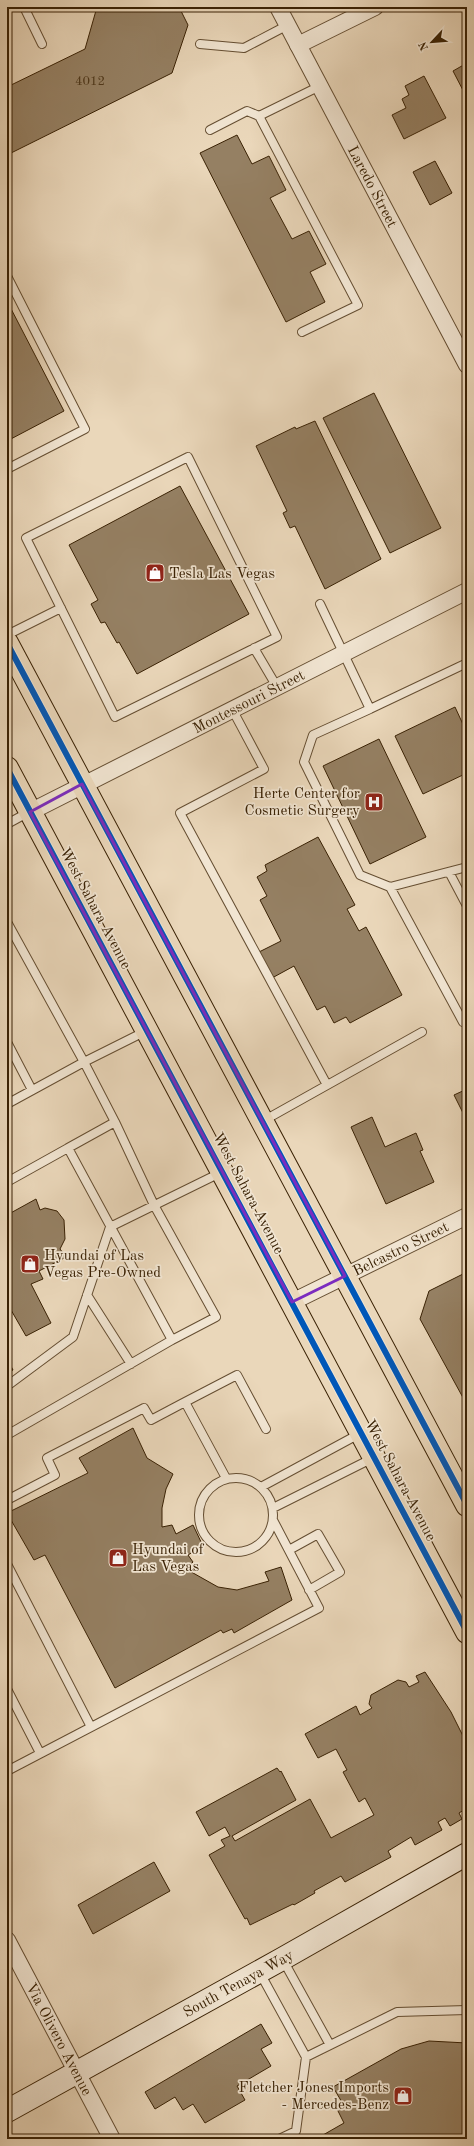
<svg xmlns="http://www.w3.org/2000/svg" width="474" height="2146" font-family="'Old Standard TT',serif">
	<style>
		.building { fill: #958063; stroke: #392104 }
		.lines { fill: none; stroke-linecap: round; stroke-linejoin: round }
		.lane-casing { stroke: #654e32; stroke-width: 10 }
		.street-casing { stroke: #654e32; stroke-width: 18 }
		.secondary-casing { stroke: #392104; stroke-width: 24 }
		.primary-casing { stroke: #392104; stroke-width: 24 }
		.lane { stroke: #f1e5d2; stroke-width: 8 }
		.street { stroke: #f1e5d2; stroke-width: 16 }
		.secondary { stroke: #f1e5d2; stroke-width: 22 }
		.primary { stroke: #ead7ba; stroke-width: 22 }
		.cycleway-casing { stroke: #f1e5d2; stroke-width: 8 }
		.cycleway { stroke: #0057b8; stroke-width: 6 }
		.marked { fill: none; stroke: #7b2cbf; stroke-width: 3; stroke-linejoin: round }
		.labels { text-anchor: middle; stroke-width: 3.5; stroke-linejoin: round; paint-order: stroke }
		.number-label { font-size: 13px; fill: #50391c }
		.street-label { font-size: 15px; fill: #392104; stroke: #f1e5d2 }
		.poi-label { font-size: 15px; fill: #392104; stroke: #f1e5d2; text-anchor: start }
	</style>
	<rect width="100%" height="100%" fill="#ead7ba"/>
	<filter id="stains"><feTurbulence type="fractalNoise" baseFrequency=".005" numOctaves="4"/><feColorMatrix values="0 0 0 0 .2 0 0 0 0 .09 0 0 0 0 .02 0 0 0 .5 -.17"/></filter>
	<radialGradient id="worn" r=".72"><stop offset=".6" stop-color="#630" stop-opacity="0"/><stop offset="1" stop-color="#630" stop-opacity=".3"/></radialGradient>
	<path class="building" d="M 97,7 L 179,7 L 188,25 L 172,73 L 7,155 L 7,87 L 85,49 Z
		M 467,63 L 467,98 L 453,71 Z
		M 424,76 L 446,118 L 404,139 L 392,115 L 406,108 L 402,99 L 409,95 L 405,86 Z
		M 237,135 L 252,164 L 269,156 L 286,190 L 270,198 L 292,239 L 309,231 L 326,264 L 310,272 L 325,302 L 286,322 L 200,153 Z
		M 435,161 L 452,193 L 430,205 L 413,172 Z
		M 7,301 L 64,411 L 7,441 Z
		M 374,393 L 441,528 L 390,553 L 323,418 Z
		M 315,421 L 381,559 L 325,589 L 295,526 L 290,528 L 283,513 L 287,511 L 256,446 L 295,427 L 296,429 Z
		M 180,486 L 249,614 L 137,674 L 119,642 L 117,643 L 105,622 L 101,623 L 91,604 L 98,600 L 69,545 Z
		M 455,707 L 467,733 L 467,773 L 423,794 L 395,736 Z
		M 379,739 L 426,837 L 370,864 L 323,766 Z
		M 318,837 L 355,905 L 347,909 L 359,931 L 366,927 L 402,995 L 350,1023 L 346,1017 L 334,1023 L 325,1006 L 317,1010 L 294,966 L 272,978 L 259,952 L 281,941 L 260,900 L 267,896 L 257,877 L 267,871 L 265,865 Z
		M 467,1089 L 467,1121 L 454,1095 Z
		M 372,1117 L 385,1147 L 416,1133 L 423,1150 L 420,1151 L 434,1182 L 386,1204 L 351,1127 Z
		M 36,1199 L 40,1210 L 45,1208 L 57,1211 L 64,1220 L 65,1239 L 60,1249 L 66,1257 L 39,1271 L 43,1279 L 31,1284 L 51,1323 L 26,1336 L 7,1303 L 7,1215 Z
		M 467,1272 L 467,1405 L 420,1319 L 429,1291 Z
		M 7,1359 L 13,1370 L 7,1373 Z
		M 133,1428 L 147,1458 L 173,1474 L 166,1489 L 162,1508 L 162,1527 L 172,1525 L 176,1534 L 193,1525 L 203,1546 L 188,1555 L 193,1562 L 186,1569 L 218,1587 L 237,1590 L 269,1581 L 265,1572 L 281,1567 L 292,1600 L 234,1633 L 232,1629 L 223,1633 L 221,1630 L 115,1688 L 45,1555 L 34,1560 L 7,1513 L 88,1473 L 79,1458 Z
		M 425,1672 L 451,1712 L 467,1744 L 467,1808 L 459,1813 L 462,1819 L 450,1826 L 445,1818 L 438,1822 L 442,1830 L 415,1845 L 411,1837 L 388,1851 L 391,1857 L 345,1882 L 341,1876 L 314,1891 L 315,1893 L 294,1905 L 293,1904 L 250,1925 L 247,1918 L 245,1919 L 209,1855 L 225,1846 L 221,1840 L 230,1836 L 225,1827 L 209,1836 L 196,1812 L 277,1768 L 280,1772 L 281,1771 L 296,1800 L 232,1836 L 235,1841 L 310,1799 L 331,1838 L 374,1815 L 365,1798 L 359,1802 L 343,1772 L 347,1770 L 336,1749 L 318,1758 L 305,1734 L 356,1706 L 360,1715 L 372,1708 L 369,1704 L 371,1695 L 398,1680 L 406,1682 L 409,1687 L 419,1682 L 416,1676 Z
		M 154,1862 L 170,1891 L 93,1934 L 78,1905 Z
		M 261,2024 L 272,2043 L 261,2049 L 271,2066 L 237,2086 L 245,2100 L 205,2123 L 193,2104 L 183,2110 L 175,2097 L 155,2109 L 145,2092 Z
		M 429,2041 L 467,2043 L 467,2139 L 316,2139 L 344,2123 L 337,2109 L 343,2104 L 333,2087 L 401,2049 Z"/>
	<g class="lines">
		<g class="lane-casing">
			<path id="lane" d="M 24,7 L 42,44
				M 200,44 L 244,48 L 288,25
				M 259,116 L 320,86
				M 210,130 L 247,111 L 259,116 L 358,305 L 302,332
				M 7,276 L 85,429 L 7,469
				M 188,457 L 277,637 L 115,717 L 26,538 Z
				M 320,604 L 370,709 L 467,663
				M 7,635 L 61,608
				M 254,648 L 277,687
				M 232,709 L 264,769 L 180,813 L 327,1085
				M 370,709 L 313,735 L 304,762 L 360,875 L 390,887 L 467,867
				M 7,824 L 29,812
				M 449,872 L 467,906
				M 390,887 L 463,1022 L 467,1019
				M 7,922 L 84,1062 L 7,1104
				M 7,1042 L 32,1090
				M 263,1121 L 422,1032
				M 115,1122 L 84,1062 L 146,1031
				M 68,1148 L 115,1122 L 154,1205 L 216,1317 L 172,1340
				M 7,1182 L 68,1148 L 172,1340 L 7,1435
				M 87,1295 L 131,1364
				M 7,1386 L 73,1337 L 110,1227 L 222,1172
				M199 1515a37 37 0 1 1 74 0a37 37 0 1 1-74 0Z
				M 226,1478 L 185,1402 L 237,1375 L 266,1429
				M 261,1487 L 361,1433
				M 7,1500 L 55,1475 L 47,1458 L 144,1408 L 151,1420 L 185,1402
				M 273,1508 L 373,1458
				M 289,1550 L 318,1534 L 340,1572 L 309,1590
				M 7,1564 L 91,1727
				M 7,1689 L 40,1753
				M 7,1771 L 319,1608 L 273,1520
				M 283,1960 L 330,2045
				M 260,1973 L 306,2057 L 296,2131 L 279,2139
				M 306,2057 L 397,2012 L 467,2010"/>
		</g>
		<g class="street-casing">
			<g id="street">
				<path id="s1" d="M 278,7 L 467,365"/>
				<path d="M 298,45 L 375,7"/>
				<path id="s2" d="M 30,812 L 467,591"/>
				<path id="s3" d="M 292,1302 L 467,1216"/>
				<path id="s4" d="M 7,1940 L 112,2139"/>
			</g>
		</g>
		<g class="secondary-casing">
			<g id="secondary">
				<path id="s5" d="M 7,2111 L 282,1959 L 467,1854"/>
			</g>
		</g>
		<g class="primary-casing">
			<path id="primary" d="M 7,643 L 467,1505
				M 7,768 L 467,1632"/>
		</g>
		<use href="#lane" class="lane"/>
		<use href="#street" class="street"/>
		<use href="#secondary" class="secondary"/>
		<use href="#primary" class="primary"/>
		<g class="cycleway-casing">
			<path id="cycleway" d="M 7,643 L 467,1505
				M 7,768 L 467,1632"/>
		</g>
		<use href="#cycleway" class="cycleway"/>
	</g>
	<path class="marked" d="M 82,784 L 345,1276 L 292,1302 L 30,812 Z"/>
	<defs>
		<g id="shop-square" transform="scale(1)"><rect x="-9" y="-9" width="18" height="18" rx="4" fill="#8f2418" stroke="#f1e5d2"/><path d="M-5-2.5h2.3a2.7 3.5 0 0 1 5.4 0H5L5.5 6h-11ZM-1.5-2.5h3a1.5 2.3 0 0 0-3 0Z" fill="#fff"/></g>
		<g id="hospital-square" transform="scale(1)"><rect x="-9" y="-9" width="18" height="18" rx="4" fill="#8f2418" stroke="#f1e5d2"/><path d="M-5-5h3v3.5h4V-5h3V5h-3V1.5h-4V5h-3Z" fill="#fff"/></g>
	</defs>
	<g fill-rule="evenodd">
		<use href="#shop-square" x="155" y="573"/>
		<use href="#hospital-square" x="374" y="802"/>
		<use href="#shop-square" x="30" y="1264"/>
		<use href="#shop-square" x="118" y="1558"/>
		<use href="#shop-square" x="403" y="2096"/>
	</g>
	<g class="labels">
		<g class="number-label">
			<text x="90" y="85">4012</text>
		</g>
		<g class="street-label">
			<text dy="5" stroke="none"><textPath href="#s1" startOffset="203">Laredo Street</textPath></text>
			<text dy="5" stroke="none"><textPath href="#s2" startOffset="245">Montessouri Street</textPath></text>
			<text transform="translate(96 908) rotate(62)" y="5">West Sahara Avenue</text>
			<text transform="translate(249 1193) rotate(62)" y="5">West Sahara Avenue</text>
			<text dy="5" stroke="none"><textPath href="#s3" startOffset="121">Belcastro Street</textPath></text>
			<text transform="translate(401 1480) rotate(62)" y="5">West Sahara Avenue</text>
			<text dy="5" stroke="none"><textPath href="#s5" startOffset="264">South Tenaya Way</textPath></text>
			<text dy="5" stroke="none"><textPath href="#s4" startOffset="112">Via Olivero Avenue</textPath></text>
		</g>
		<g class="poi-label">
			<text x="169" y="578">Tesla Las Vegas</text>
			<text x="360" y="798" text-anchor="end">Herte Center for<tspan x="360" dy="17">Cosmetic Surgery</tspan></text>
			<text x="44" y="1260">Hyundai of Las<tspan x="44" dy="17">Vegas Pre-Owned</tspan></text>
			<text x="132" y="1554">Hyundai of<tspan x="132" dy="17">Las Vegas</tspan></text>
			<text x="389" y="2092" text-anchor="end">Fletcher Jones Imports<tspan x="389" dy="17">- Mercedes-Benz</tspan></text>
		</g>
	</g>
	<rect width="474" height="2146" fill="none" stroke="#ead7ba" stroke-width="24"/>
	<rect x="8" y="8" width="458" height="2130" fill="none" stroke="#392104" stroke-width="2"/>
	<rect x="12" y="12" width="450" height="2122" fill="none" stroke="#392104"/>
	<g transform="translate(432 42) rotate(244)" stroke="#f1e5d2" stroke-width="3" paint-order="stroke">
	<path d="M0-3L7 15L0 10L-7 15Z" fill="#392104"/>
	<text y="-6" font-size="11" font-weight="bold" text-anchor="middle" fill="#392104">N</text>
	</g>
	<rect width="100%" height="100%" filter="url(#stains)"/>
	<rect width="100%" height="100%" fill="url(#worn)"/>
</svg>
